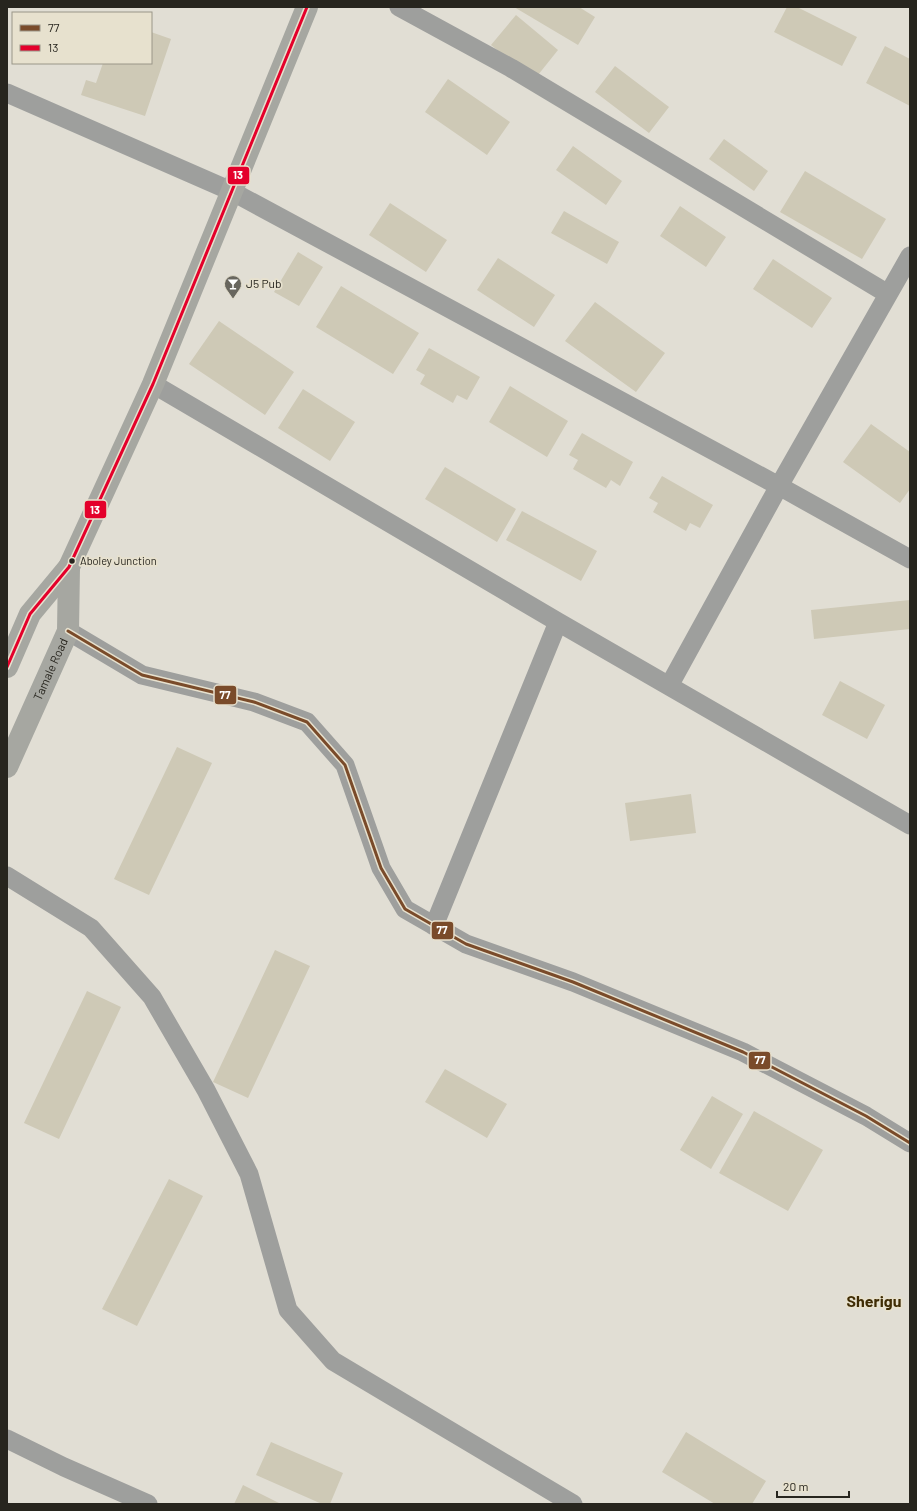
<svg xmlns="http://www.w3.org/2000/svg" width="917" height="1511" font-family="Barlow,sans-serif">
	<style>
		.building { fill: #cec9b6 }
		.lines { fill: none; stroke-linecap: round; stroke-linejoin: round }
		.street { stroke: #9e9f9d; stroke-width: 19 }
		.highway { stroke: #a6a7a1; stroke-width: 22 }
		.bus-1-casing { stroke: #e7e1ce; stroke-width: 6 }
		.bus-2-casing { stroke: #e7e1ce; stroke-width: 6 }
		.bus-1 { stroke: #7a4b2a; stroke-width: 3 }
		.bus-2 { stroke: #e4002b; stroke-width: 3 }
		.bus-dot { fill: #27251e; stroke: #e7e1ce; stroke-width: 1.5 }
		.labels { text-anchor: middle; stroke-width: 3.5; stroke-linejoin: round; paint-order: stroke }
		.bus-label { font-size: 11px; fill: #27251e; stroke: #e7e1ce; text-anchor: start }
		.poi-label { font-size: 12px; fill: #27251e; stroke: #e7e1ce; text-anchor: start }
		.street-label { font-size: 12px; fill: #27251e; stroke: #e7e1ce }
		.district-label { font-size: 16px; font-weight: bold; fill: #3f2c04; stroke: #e7e1ce }
		.line-badge { stroke: #e7e1ce; stroke-width: 1.5 }
		.badge-label { font-size: 11px; text-anchor: middle; font-weight: bold; fill: #fff }
	</style>
	<rect width="100%" height="100%" fill="#e1ded4"/>
	<path class="building" d="M 514,7 L 579,7 L 595,17 L 578,45 Z
		M 787,7 L 797,7 L 857,37 L 842,66 L 774,32 Z
		M 516,15 L 558,50 L 534,80 L 491,45 Z
		M 151,32 L 171,39 L 145,116 L 81,95 L 86,80 L 96,83 L 103,63 L 151,63 Z
		M 885,46 L 910,59 L 910,106 L 866,83 Z
		M 615,66 L 669,107 L 649,133 L 595,92 Z
		M 448,79 L 510,122 L 487,155 L 425,112 Z
		M 724,139 L 768,171 L 754,191 L 709,159 Z
		M 573,146 L 622,181 L 606,205 L 556,170 Z
		M 805,171 L 886,219 L 862,259 L 780,212 Z
		M 390,203 L 447,240 L 426,272 L 369,235 Z
		M 680,206 L 726,237 L 706,267 L 660,236 Z
		M 564,211 L 619,242 L 607,264 L 551,233 Z
		M 298,252 L 323,267 L 299,306 L 274,292 Z
		M 498,258 L 555,295 L 534,327 L 477,290 Z
		M 773,259 L 832,298 L 812,328 L 753,289 Z
		M 341,286 L 419,333 L 393,374 L 316,327 Z
		M 595,302 L 665,353 L 636,392 L 565,341 Z
		M 219,321 L 294,372 L 265,415 L 189,364 Z
		M 429,348 L 480,377 L 467,400 L 457,395 L 453,403 L 420,384 L 425,375 L 416,370 Z
		M 510,386 L 568,421 L 547,457 L 489,422 Z
		M 303,389 L 355,422 L 330,461 L 278,428 Z
		M 871,424 L 910,452 L 910,489 L 900,503 L 843,462 Z
		M 582,433 L 633,462 L 620,486 L 611,480 L 606,488 L 573,469 L 578,460 L 569,455 Z
		M 445,467 L 516,509 L 497,542 L 425,499 Z
		M 662,476 L 713,505 L 700,528 L 690,523 L 686,531 L 653,512 L 658,503 L 649,498 Z
		M 522,511 L 597,551 L 581,581 L 506,540 Z
		M 910,600 L 910,629 L 814,639 L 811,610 Z
		M 840,681 L 885,705 L 867,739 L 822,715 Z
		M 177,747 L 212,763 L 149,895 L 114,879 Z
		M 691,794 L 696,833 L 630,841 L 625,803 Z
		M 275,950 L 310,966 L 248,1098 L 213,1082 Z
		M 87,991 L 121,1007 L 59,1139 L 24,1123 Z
		M 445,1069 L 507,1104 L 487,1138 L 425,1102 Z
		M 712,1096 L 743,1114 L 711,1169 L 680,1150 Z
		M 754,1111 L 823,1150 L 788,1211 L 719,1173 Z
		M 169,1179 L 203,1196 L 137,1326 L 102,1309 Z
		M 686,1432 L 766,1481 L 752,1504 L 715,1504 L 662,1472 Z
		M 271,1442 L 343,1473 L 330,1504 L 322,1504 L 256,1475 Z
		M 243,1485 L 281,1504 L 234,1504 Z"/>
	<g class="lines">
		<path class="street" d="M 399,7 L 511,68 L 888,294
			M 7,93 L 231,191 L 779,486 L 910,559
			M 153,384 L 558,622 L 910,825
			M 68,631 L 142,675 L 254,702 L 307,722 L 345,765 L 381,868 L 405,909 L 466,944 L 573,982 L 743,1052 L 866,1116 L 910,1143
			M 669,686 L 779,486 L 910,256
			M 7,876 L 91,928 L 152,997 L 206,1090 L 249,1174 L 288,1310 L 333,1361 L 573,1504
			M 434,926 L 558,622
			M 7,1439 L 64,1467 L 148,1504"/>
		<g class="highway">
			<path d="M 7,667 L 30,614 L 69,567 L 153,384 L 307,7"/>
			<path id="s1" d="M 7,767 L 68,631 L 69,567"/>
		</g>
		<g class="bus-1-casing">
			<path id="bus-1" d="M 68,631 L 142,675 L 254,702 L 307,722 L 345,765 L 381,868 L 405,909 L 466,944 L 573,982 L 743,1052 L 866,1116 L 910,1143"/>
		</g>
		<g class="bus-2-casing">
			<path id="bus-2" d="M 7,667 L 30,614 L 69,567 L 153,384 L 307,7"/>
		</g>
		<use href="#bus-1" class="bus-1"/>
		<use href="#bus-2" class="bus-2"/>
	</g>
	<defs>
		<g id="bar-pin" transform="scale(0.9)"><path d="M0 17L-7.5 6A9.5 9.5 0 1 1 7.5 6Z" fill="#68665e" stroke="#e7e1ce"/><path d="M-6-5H6L.8 .8V4.5H3.5V6h-7V4.5H-.8V.8Z" fill="#fff"/></g>
	</defs>
	<g fill-rule="evenodd">
		<use href="#bar-pin" x="233" y="284"/>
	</g>
	<circle class="bus-dot" cx="72" cy="561" r="3.5"/>
	<g class="labels">
		<g class="bus-label">
			<text x="80" y="565">Aboley Junction</text>
		</g>
		<g class="poi-label">
			<text x="246" y="288">J5 Pub</text>
		</g>
		<g class="street-label">
			<text dy="4" stroke="none"><textPath href="#s1" startOffset="107">Tamale Road</textPath></text>
		</g>
		<g class="district-label">
			<text x="874" y="1307">Sherigu</text>
		</g>
	</g>
	<g class="line-badge">
		<rect x="227" y="166" width="23" height="19" rx="4" fill="#e4002b"/>
		<rect x="84" y="500" width="23" height="19" rx="4" fill="#e4002b"/>
		<rect x="214" y="685" width="23" height="20" rx="4" fill="#7a4b2a"/>
		<rect x="431" y="921" width="23" height="19" rx="4" fill="#7a4b2a"/>
		<rect x="748" y="1051" width="23" height="19" rx="4" fill="#7a4b2a"/>
	</g>
	<g class="badge-label">
		<text x="238" y="179">13</text>
		<text x="95" y="514">13</text>
		<text x="225" y="699">77</text>
		<text x="442" y="934">77</text>
		<text x="760" y="1064">77</text>
	</g>
	<rect width="917" height="1511" fill="none" stroke="#27251e" stroke-width="16"/>
	<rect x="12" y="12" width="140" height="52" fill="#e7e1ce" stroke="#9a9688"/>
	<rect x="20" y="25" width="20" height="6" fill="#7a4b2a" stroke="#9a9688"/>
	<text x="48" y="32" font-size="12" fill="#27251e">77</text>
	<rect x="20" y="45" width="20" height="6" fill="#e4002b" stroke="#9a9688"/>
	<text x="48" y="52" font-size="12" fill="#27251e">13</text>
	<path d="M777 1491v6h72v-6" fill="none" stroke="#27251e" stroke-width="2"/>
	<text x="783" y="1491" font-size="12" fill="#27251e" stroke="#e7e1ce" stroke-width="3" paint-order="stroke">20 m</text>
</svg>
